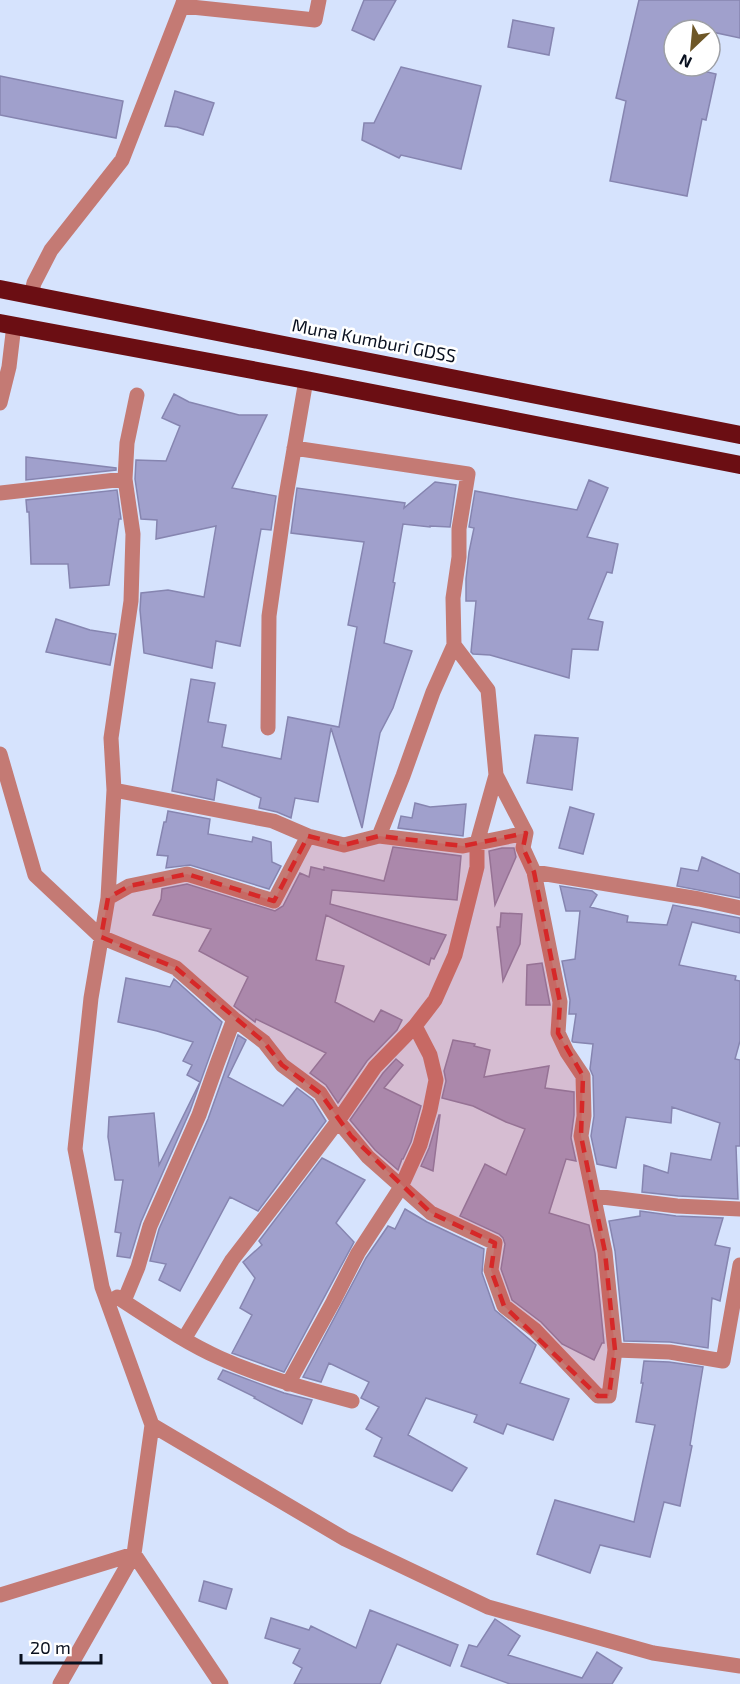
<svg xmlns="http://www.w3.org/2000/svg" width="740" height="1684" font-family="'Exo 2',sans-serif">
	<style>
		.building { fill: #a0a0cc; stroke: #8685b0; stroke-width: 1.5 }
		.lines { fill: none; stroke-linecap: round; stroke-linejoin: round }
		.street { stroke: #c47a74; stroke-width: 15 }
		.highway { stroke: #6b0e13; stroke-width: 18 }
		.marked { fill: #d62828; fill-opacity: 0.2; stroke: #d62828; stroke-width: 4.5; stroke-dasharray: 12 8; stroke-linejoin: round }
		.labels { text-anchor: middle; stroke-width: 5; stroke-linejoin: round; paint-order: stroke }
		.street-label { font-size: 18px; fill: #09101f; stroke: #fff }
	</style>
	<rect width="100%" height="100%" fill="#d6e3fd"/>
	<path class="building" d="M 364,0 L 396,0 L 374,40 L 352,30 Z
		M 639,0 L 740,0 L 740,38 L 712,32 L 710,41 L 710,30 L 674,30 L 674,66 L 704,66 L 703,71 L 716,74 L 706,120 L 702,119 L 687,196 L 610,181 L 626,101 L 616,98 Z
		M 513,20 L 554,28 L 549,55 L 508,47 Z
		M 401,67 L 481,86 L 461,169 L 401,155 L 399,158 L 362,140 L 364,123 L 374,123 Z
		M 0,76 L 123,101 L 116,138 L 0,115 Z
		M 175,91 L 214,103 L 203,135 L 177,127 L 165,126 Z
		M 174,394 L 189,402 L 239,415 L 267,415 L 232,488 L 276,496 L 271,530 L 261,529 L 240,646 L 216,641 L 212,668 L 144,653 L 140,610 L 141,593 L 168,590 L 204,597 L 216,526 L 156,539 L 157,520 L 141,519 L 135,479 L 136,460 L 166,461 L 180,426 L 162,418 Z
		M 26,457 L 116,468 L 116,470 L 26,480 Z
		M 589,480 L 608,488 L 587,537 L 618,544 L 612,573 L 607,572 L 588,619 L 603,622 L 598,650 L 572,649 L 569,678 L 490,655 L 473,654 L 471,652 L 476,601 L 466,601 L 466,579 L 469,552 L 474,528 L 469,527 L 475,491 L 577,510 Z
		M 435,482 L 456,485 L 450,527 L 430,526 L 430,527 L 403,524 L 393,582 L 395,583 L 384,643 L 412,651 L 393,708 L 380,733 L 362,828 L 331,728 L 318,802 L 295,798 L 291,818 L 277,812 L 259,808 L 261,798 L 217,779 L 214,800 L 172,791 L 191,679 L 215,683 L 208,722 L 226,725 L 222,747 L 281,759 L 288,717 L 339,727 L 357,627 L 348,625 L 364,542 L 291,533 L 297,488 L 405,503 L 404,508 Z
		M 117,490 L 121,519 L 119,519 L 109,585 L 70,588 L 68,564 L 31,564 L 29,512 L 27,512 L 26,500 Z
		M 56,619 L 90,630 L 116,634 L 110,665 L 46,652 Z
		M 535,735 L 578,738 L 572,790 L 527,783 Z
		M 415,803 L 430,807 L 466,804 L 463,836 L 398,828 L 401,816 L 412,818 Z
		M 570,807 L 594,814 L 583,854 L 559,848 Z
		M 168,811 L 210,819 L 208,834 L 252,842 L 253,837 L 271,842 L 272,862 L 281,866 L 269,889 L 190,865 L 166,868 L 168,856 L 157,855 L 164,822 L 166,822 Z
		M 393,847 L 461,856 L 457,900 L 332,890 L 330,904 L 446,935 L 434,959 L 431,958 L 429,965 L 326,915 L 316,960 L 344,966 L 335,1002 L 374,1022 L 381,1010 L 402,1020 L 397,1030 L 367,1061 L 338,1103 L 326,1085 L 310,1073 L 326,1053 L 256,1019 L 255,1022 L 234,1006 L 248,977 L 199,951 L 211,929 L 153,915 L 161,899 L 162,889 L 187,884 L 275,911 L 283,906 L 300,873 L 309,877 L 311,867 L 324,870 L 324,867 L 384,881 Z
		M 502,848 L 514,848 L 516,857 L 495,905 L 489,851 Z
		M 702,857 L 740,874 L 740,898 L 677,886 L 681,868 L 698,871 Z
		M 560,886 L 592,891 L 597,895 L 590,907 L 628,916 L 627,922 L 667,925 L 673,905 L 740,918 L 740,933 L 692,922 L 679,965 L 736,976 L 735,980 L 740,981 L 740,1041 L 735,1059 L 740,1060 L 740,1146 L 736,1146 L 738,1199 L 678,1196 L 642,1192 L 644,1165 L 668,1173 L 671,1153 L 711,1160 L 720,1123 L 672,1107 L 671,1123 L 626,1117 L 616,1168 L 597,1164 L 591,1136 L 594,1116 L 593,1076 L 590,1069 L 593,1044 L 573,1042 L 572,1041 L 576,1014 L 569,1014 L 570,1000 L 562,961 L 575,959 L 580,911 L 566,911 Z
		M 501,913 L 522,914 L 520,944 L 503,981 L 497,927 L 500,927 Z
		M 542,963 L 550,1005 L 526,1005 L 527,965 Z
		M 126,978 L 170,987 L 174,979 L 222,1022 L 190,1111 L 141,1222 L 130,1258 L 117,1256 L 121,1233 L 115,1232 L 123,1180 L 115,1180 L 108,1137 L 109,1117 L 154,1113 L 159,1165 L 200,1082 L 187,1075 L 192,1065 L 183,1061 L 193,1042 L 157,1031 L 118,1022 Z
		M 238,1035 L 246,1040 L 228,1077 L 283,1106 L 297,1088 L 313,1100 L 326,1121 L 258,1211 L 230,1197 L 180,1291 L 159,1280 L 166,1264 L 150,1261 L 159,1229 L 208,1119 Z
		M 453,1040 L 475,1044 L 474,1046 L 490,1050 L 484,1077 L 549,1066 L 545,1088 L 574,1092 L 574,1115 L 571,1138 L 576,1161 L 566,1159 L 549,1213 L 589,1225 L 595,1253 L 604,1343 L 602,1343 L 594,1360 L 562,1344 L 541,1322 L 512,1300 L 501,1269 L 505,1244 L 503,1238 L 499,1234 L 460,1216 L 485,1164 L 506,1175 L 525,1129 L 506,1122 L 473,1106 L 442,1098 L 446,1081 L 444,1071 Z
		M 396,1059 L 403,1065 L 384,1088 L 421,1106 L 411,1142 L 403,1159 L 402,1159 L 398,1170 L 375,1150 L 350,1120 L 383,1073 Z
		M 439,1115 L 440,1115 L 433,1171 L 421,1166 L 429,1148 Z
		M 322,1158 L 365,1180 L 336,1223 L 354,1242 L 284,1372 L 232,1353 L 252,1315 L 240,1308 L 255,1278 L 243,1262 L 262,1245 L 259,1241 Z
		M 405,1209 L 427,1222 L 484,1249 L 482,1273 L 495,1310 L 536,1345 L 520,1383 L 569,1399 L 553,1440 L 507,1424 L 503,1434 L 474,1422 L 477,1415 L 426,1398 L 408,1435 L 467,1468 L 452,1491 L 374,1456 L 382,1438 L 366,1429 L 379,1407 L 361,1398 L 369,1382 L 329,1363 L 321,1382 L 303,1377 L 366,1258 L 388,1226 L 395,1229 Z
		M 640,1211 L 676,1216 L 723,1218 L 715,1245 L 730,1248 L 720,1301 L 712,1298 L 708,1348 L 670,1342 L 624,1341 L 615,1251 L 609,1221 L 640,1216 Z
		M 644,1361 L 669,1362 L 703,1367 L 690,1445 L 692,1446 L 680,1506 L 664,1502 L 650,1557 L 600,1545 L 590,1573 L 537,1554 L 555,1500 L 634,1522 L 655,1425 L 636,1422 L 643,1383 L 641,1383 Z
		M 223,1370 L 284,1393 L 312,1400 L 302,1424 L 254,1398 L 255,1397 L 218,1379 Z
		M 204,1581 L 232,1589 L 226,1609 L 199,1601 Z
		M 370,1610 L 458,1645 L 450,1666 L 397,1644 L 380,1684 L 294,1684 L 302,1668 L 293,1663 L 300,1649 L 265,1638 L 271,1618 L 309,1630 L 311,1626 L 356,1648 Z
		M 495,1619 L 520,1636 L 508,1655 L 582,1678 L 597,1652 L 622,1668 L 612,1684 L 510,1684 L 461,1666 L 469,1645 L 477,1647 Z"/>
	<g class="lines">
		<path class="street" d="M 184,0 L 182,6 L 315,20 L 319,0
			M 31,295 L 34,283 L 51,250 L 122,160 L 182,6
			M 137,395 L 127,443 L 125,479 L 133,534 L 131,601 L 111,738 L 114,790 L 108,898 L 91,998 L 75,1149 L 102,1287 L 152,1425 L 134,1554 L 221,1684
			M 0,403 L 9,367 L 14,325
			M 0,493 L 125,479
			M 268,728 L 269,616 L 286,496 L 306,380
			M 0,754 L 35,875 L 101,937 L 176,968 L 234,1019 L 264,1042 L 282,1065 L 320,1093 L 338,1121 L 368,1157 L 431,1213 L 495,1243 L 491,1270 L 504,1306 L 535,1330 L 598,1396 L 609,1396 L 615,1350 L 605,1252 L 581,1136 L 584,1116 L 583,1076 L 567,1052 L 558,1033 L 560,1002 L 534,872 L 523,848 L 526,833 L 496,775
			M 114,790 L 273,821 L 308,836 L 344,845 L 379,836 L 463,846 L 526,833
			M 379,836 L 403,776 L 433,692 L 454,645
			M 534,872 L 699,899 L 740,908
			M 108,898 L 129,886 L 187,874 L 274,901 L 308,836
			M 594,1196 L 677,1206 L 740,1209
			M 117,1297 C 150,1318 184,1342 220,1358 C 262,1377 307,1389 352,1401
			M 124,1301 L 138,1267 L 150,1226 L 199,1115 L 217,1064 L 234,1019
			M 184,1339 L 232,1260 L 286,1190 L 338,1121 L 375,1067 L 415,1026
			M 615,1350 L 670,1352 L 723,1361 L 740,1265
			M 288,1384 L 333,1302 L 358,1253 L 401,1187 L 420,1145 L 430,1110 L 436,1080 L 430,1055 L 415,1026 L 435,1000 L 455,955 L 477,867 L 477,843 L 496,775 L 488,690 L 454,645 L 453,598 L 459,557 L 459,529 L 468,474 L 294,448
			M 152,1425 L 345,1539 L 488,1607 L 653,1653 L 740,1666
			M 0,1595 L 134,1554
			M 60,1684 L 134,1554"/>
		<path class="highway" d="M 0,289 L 740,435
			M 0,323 L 306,380 L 740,465"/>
	</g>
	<path class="marked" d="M 526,833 L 523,848 L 534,872 L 560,1002 L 558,1033 L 583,1076 L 581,1136 L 605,1252 L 615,1350 L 609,1396 L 598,1396 L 504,1306 L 491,1270 L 495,1243 L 431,1213 L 351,1136 L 320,1093 L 282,1065 L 264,1042 L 176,968 L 101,937 L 108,898 L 129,886 L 187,874 L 274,901 L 308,836 L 344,845 L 379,836 L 463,846 Z"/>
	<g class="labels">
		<g class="street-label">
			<text transform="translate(374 341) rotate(11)" y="6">Muna Kumburi GDSS</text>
		</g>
	</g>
	<g transform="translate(692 48) rotate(206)"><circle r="28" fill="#ffffff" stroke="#9d9fa5" stroke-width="1.5"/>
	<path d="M0-4.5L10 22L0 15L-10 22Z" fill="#6e5727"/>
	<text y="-9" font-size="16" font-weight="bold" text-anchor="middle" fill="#09101f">N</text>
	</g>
	<path d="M21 1654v9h80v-9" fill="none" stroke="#09101f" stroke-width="3"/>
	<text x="30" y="1654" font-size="18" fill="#09101f" stroke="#ffffff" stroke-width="4.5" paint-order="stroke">20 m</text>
</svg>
